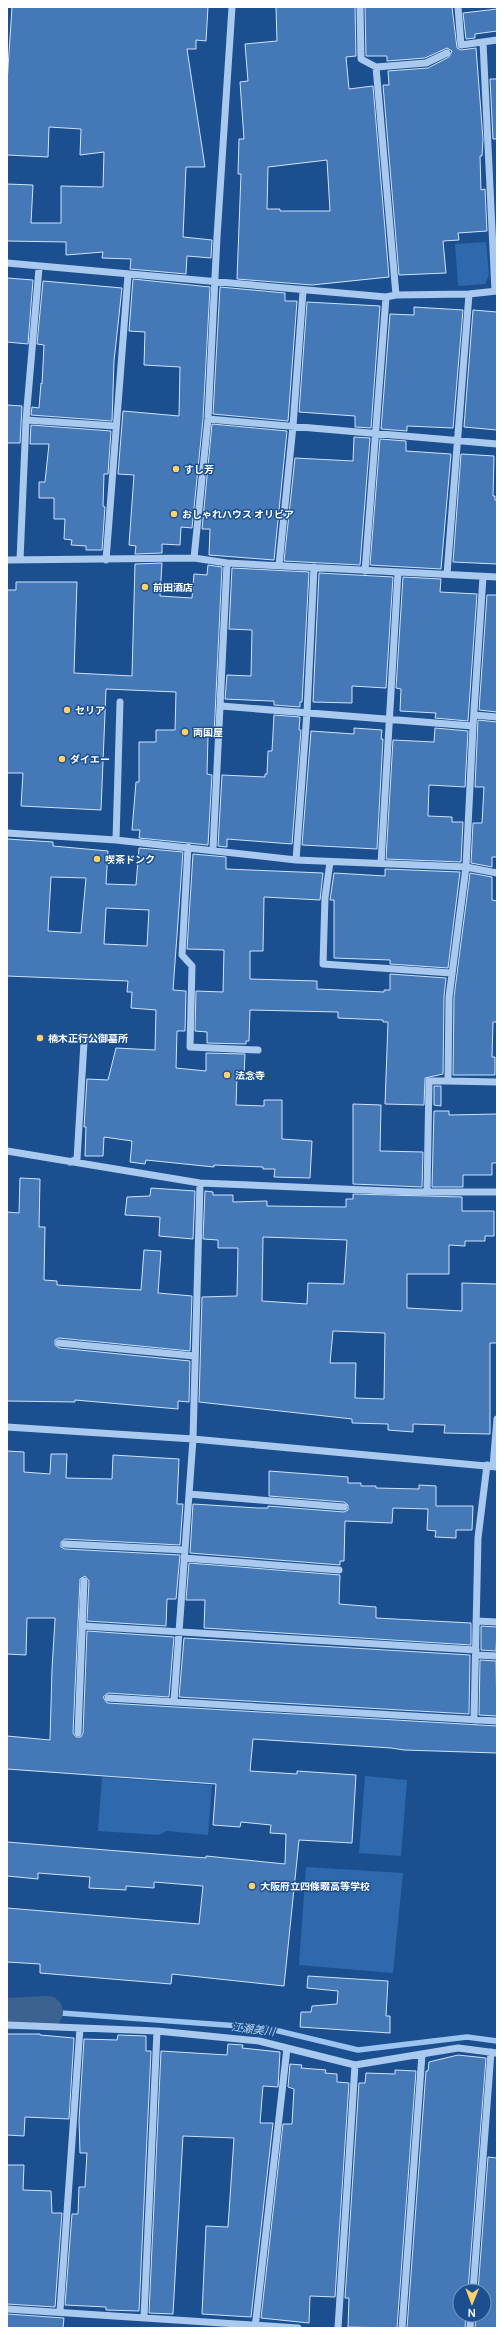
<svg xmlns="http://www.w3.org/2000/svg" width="504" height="2335" font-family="Manrope,'Noto Sans JP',sans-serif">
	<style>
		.green { fill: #2e69ad }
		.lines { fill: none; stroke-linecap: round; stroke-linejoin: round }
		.stream { stroke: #9cc4f0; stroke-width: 5.5 }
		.river { stroke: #3c6290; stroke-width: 32 }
		.building { fill: #4478b7; stroke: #cfe3fa; fill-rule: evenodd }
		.minor { stroke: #a9c9ee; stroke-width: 7 }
		.poi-dot { fill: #ffd166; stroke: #1b4f8f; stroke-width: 1.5 }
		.labels { text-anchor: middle; stroke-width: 3; stroke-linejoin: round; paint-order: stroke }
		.poi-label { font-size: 10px; font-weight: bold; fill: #fff; stroke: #1b4f8f; text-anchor: start }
		.water-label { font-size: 11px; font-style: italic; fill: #b5d3f5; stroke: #1b4f8f }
	</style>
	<rect width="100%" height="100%" fill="#1b4f8f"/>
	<path class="green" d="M 486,242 L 489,275 L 485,284 L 458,286 L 455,244 Z
		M 365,1776 L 407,1780 L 401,1856 L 359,1853 Z
		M 102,1777 L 212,1785 L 208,1835 L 167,1831 L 159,1835 L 98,1831 Z
		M 306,1867 L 403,1873 L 393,1973 L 299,1965 Z"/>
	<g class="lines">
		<path class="stream" d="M 47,2012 L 266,2028 L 358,2050 L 467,2037 L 497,2041"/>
		<path class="river" d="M 7,2014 L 47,2012"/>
	</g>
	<path class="building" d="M 12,7 L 208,7 L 206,41 L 196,40 L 196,49 L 187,49 L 205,167 L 186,167 L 183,237 L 212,240 L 211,258 L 187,256 L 186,274 L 130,269 L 131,259 L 102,258 L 103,252 L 66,255 L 66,242 L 7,241 L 7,184 L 33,185 L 31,223 L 61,223 L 61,186 L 103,187 L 104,152 L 80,155 L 81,129 L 49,127 L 48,157 L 7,155 L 7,83 Z
		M 276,7 L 355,7 L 356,56 L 346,57 L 349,89 L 373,86 L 389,277 L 312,285 L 237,279 L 241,174 L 238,174 L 239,139 L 244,139 L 240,82 L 248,81 L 245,44 L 277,41 ZM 327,160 L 330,211 L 280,211 L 280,209 L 267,209 L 268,167 Z
		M 365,7 L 452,7 L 457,48 L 461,50 L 476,48 L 483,139 L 482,156 L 480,156 L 481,190 L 485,189 L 487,231 L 458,233 L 459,240 L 443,241 L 446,273 L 399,275 L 383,85 L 389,85 L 388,71 L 428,68 L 449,57 L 452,51 L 447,48 L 425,58 L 387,61 L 387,56 L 366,56 Z
		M 497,9 L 497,31 L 475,34 L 475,38 L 466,39 L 463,13 Z
		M 490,79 L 497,79 L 497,139 L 493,139 Z
		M 7,278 L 33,280 L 28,344 L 7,342 Z
		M 133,279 L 210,287 L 203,419 L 192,528 L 181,527 L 180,545 L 162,544 L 162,553 L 135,554 L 136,546 L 129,545 L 134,475 L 118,474 L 123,411 L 179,416 L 180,367 L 144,365 L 145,332 L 129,331 Z
		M 43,281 L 122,288 L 114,361 L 112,421 L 31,415 L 32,407 L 39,408 L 41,383 L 42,384 L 44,345 L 37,344 Z
		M 220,287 L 285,293 L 285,301 L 297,301 L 288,421 L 213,414 Z
		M 307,302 L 380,306 L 371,428 L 355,427 L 355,416 L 299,412 Z
		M 414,307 L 463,310 L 453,428 L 407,426 L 407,431 L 381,429 L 390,314 L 414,315 Z
		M 473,310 L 497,312 L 497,430 L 464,427 Z
		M 7,405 L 22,406 L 20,443 L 7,443 Z
		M 212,424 L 287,431 L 274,560 L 209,555 L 210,529 L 202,529 Z
		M 31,425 L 111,431 L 108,474 L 104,474 L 103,506 L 105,507 L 102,550 L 86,550 L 86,546 L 71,545 L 72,540 L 64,539 L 65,519 L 54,519 L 54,498 L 39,498 L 39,482 L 45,482 L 49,444 L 30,444 Z
		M 354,437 L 370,438 L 360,565 L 284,561 L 295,458 L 353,461 Z
		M 380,439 L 406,441 L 406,451 L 451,454 L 441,569 L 370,565 Z
		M 461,454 L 494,456 L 493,496 L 495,496 L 495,500 L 497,501 L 497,564 L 453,562 Z
		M 162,563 L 160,596 L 192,598 L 194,574 L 207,575 L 208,565 L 222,567 L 214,736 L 208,736 L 207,774 L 212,775 L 208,845 L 139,838 L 140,830 L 132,830 L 136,782 L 139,782 L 139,742 L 156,742 L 156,730 L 175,730 L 176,692 L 106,689 L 101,810 L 21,806 L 23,773 L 7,773 L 7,590 L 16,590 L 16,582 L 77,582 L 74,673 L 132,676 L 135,564 Z
		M 232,568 L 309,572 L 302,702 L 300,702 L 300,707 L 274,705 L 274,701 L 270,701 L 225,699 L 227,675 L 251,676 L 252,630 L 229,629 Z
		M 319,573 L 393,577 L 386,688 L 352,686 L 352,703 L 313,702 Z
		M 403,577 L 441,579 L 440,592 L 477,594 L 468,721 L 435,718 L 436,713 L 400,711 L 401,689 L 396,688 Z
		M 487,595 L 497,595 L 497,712 L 479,710 Z
		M 274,715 L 300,717 L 299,730 L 301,730 L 292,844 L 227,839 L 227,847 L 218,846 L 222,775 L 265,777 L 265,774 L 267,774 L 268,751 L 272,751 Z
		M 478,720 L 497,722 L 497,857 L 492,857 L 492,867 L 471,863 L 473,823 L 482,823 L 484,787 L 475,787 Z
		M 354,728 L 382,730 L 381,739 L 383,739 L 377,849 L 302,845 L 311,731 L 354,734 Z
		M 435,728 L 468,731 L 465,787 L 429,785 L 428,816 L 452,817 L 452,822 L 463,822 L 461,862 L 386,859 L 393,740 L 434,742 Z
		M 7,839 L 53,842 L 53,846 L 108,851 L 106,884 L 136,885 L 139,848 L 183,852 L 173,990 L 186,991 L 185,1031 L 177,1031 L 176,1068 L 206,1071 L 206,1053 L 245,1054 L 244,1076 L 237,1076 L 236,1105 L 264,1106 L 264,1100 L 282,1100 L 282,1139 L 312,1141 L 310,1178 L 274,1177 L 275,1169 L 263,1169 L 263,1167 L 214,1165 L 214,1167 L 146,1160 L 145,1164 L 130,1162 L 132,1141 L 104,1137 L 103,1156 L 85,1156 L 86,1127 L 84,1127 L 87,1079 L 108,1080 L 116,1048 L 155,1050 L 156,1010 L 131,1008 L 132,992 L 127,992 L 128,981 L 7,976 ZM 51,877 L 86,878 L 81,933 L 48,931 ZM 106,908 L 149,910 L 147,946 L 104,944 Z
		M 193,854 L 226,857 L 226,869 L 323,873 L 320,900 L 264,897 L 263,951 L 250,951 L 250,979 L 317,981 L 317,989 L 384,992 L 384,990 L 390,990 L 390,974 L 446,978 L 444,997 L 443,1074 L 425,1078 L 424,1105 L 385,1104 L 388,1022 L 383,1022 L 383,1020 L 338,1018 L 338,1012 L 250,1010 L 249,1041 L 246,1041 L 246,1044 L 207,1043 L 207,1032 L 195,1031 L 196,991 L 223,992 L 224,950 L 187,949 Z
		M 385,869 L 460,872 L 448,968 L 390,964 L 390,960 L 334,958 L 334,900 L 330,900 L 334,873 L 385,876 Z
		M 470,873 L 492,877 L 492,900 L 497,901 L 497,1022 L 493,1022 L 492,1057 L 495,1057 L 495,1075 L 453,1075 L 454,997 Z
		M 434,1086 L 441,1086 L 441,1106 L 434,1105 Z
		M 353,1104 L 381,1105 L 380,1151 L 423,1152 L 422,1187 L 353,1184 Z
		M 434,1111 L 449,1111 L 449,1115 L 497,1114 L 497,1163 L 492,1163 L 492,1175 L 463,1175 L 463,1187 L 432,1187 Z
		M 20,1178 L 40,1179 L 39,1227 L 45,1227 L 44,1280 L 57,1281 L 57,1285 L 141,1290 L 144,1250 L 161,1251 L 158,1293 L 192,1296 L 190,1351 L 59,1338 L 55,1340 L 55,1345 L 59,1348 L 190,1361 L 189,1402 L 178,1401 L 178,1409 L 75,1400 L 75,1402 L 7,1401 L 7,1212 L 19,1213 Z
		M 151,1188 L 195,1191 L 193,1239 L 159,1236 L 160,1217 L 125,1215 L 127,1197 L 150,1196 Z
		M 205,1191 L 213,1192 L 213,1195 L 233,1195 L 233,1202 L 267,1201 L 267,1206 L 346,1207 L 346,1199 L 353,1199 L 353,1194 L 462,1197 L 462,1211 L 494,1211 L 494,1236 L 485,1236 L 485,1241 L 465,1241 L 465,1246 L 449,1245 L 449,1274 L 407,1274 L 407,1308 L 462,1311 L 462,1283 L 497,1284 L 497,1343 L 490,1343 L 490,1434 L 444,1433 L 445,1425 L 413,1424 L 413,1432 L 388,1430 L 388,1424 L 352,1423 L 352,1419 L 199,1402 L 202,1297 L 237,1296 L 238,1248 L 218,1248 L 218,1240 L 203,1239 ZM 263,1237 L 347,1240 L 344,1284 L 308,1283 L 307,1304 L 262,1301 ZM 333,1331 L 385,1333 L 384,1399 L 355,1398 L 356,1363 L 330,1363 Z
		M 7,1451 L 24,1452 L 24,1472 L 50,1474 L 51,1454 L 67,1454 L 66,1478 L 112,1479 L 113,1455 L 179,1459 L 177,1504 L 183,1504 L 180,1545 L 65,1539 L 61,1542 L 61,1547 L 65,1549 L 180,1555 L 176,1599 L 167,1599 L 166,1626 L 87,1621 L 89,1581 L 85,1576 L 80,1579 L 73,1733 L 76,1737 L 81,1737 L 83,1733 L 87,1631 L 174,1637 L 169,1697 L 108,1693 L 103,1697 L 107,1703 L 497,1726 L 497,1753 L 404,1750 L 391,1748 L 253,1739 L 250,1771 L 297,1774 L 297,1771 L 356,1775 L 352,1843 L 299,1840 L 284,1986 L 172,1974 L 171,1984 L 40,1973 L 40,1964 L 7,1962 L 7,1908 L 199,1924 L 203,1886 L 154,1882 L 154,1888 L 126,1886 L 126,1890 L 89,1888 L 90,1877 L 38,1873 L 38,1879 L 7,1876 L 7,1842 L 206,1858 L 206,1856 L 285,1864 L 286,1834 L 270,1833 L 271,1825 L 241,1822 L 240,1827 L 213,1825 L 216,1784 L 7,1769 L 7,1736 L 50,1740 L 52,1669 L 55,1620 L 55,1618 L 27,1618 L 26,1655 L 7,1654 Z
		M 269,1471 L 348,1477 L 348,1483 L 361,1483 L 361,1486 L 376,1486 L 376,1488 L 419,1489 L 419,1485 L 436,1486 L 436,1506 L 473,1506 L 472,1530 L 456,1530 L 456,1538 L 435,1537 L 436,1531 L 427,1530 L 428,1509 L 393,1508 L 392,1523 L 345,1521 L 344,1561 L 340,1561 L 340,1565 L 190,1553 L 193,1504 L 258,1508 L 268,1508 L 268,1506 L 344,1512 L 348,1510 L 348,1505 L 344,1502 L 269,1496 Z
		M 189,1563 L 340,1575 L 339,1604 L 376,1607 L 376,1618 L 471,1623 L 471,1645 L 204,1628 L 205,1600 L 186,1600 Z
		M 481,1626 L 497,1627 L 496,1651 L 481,1650 Z
		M 184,1638 L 470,1655 L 469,1714 L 179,1697 Z
		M 480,1660 L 496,1661 L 497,1716 L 479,1715 Z
		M 308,1976 L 388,1981 L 386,2016 L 390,2016 L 390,2033 L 300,2027 L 301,2012 L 311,2012 L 312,2006 L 337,2004 L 338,1991 L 307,1988 Z
		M 7,2034 L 40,2034 L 40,2035 L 74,2038 L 69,2119 L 25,2117 L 24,2136 L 7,2135 Z
		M 118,2035 L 146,2036 L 146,2051 L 151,2051 L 139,2311 L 106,2310 L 106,2307 L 65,2305 L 72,2214 L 78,2214 L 79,2187 L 85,2187 L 87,2153 L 80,2153 L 79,2120 L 84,2039 L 117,2040 Z
		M 228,2044 L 243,2045 L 242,2048 L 280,2052 L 278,2087 L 263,2086 L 260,2123 L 273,2123 L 251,2317 L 202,2314 L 206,2226 L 228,2227 L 234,2138 L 183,2136 L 173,2314 L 149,2313 L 161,2051 L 227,2055 Z
		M 458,2055 L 486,2058 L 468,2291 L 460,2291 L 460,2315 L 466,2315 L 465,2328 L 407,2328 L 426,2071 L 428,2071 L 429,2062 Z
		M 290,2064 L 302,2065 L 301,2068 L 326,2070 L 325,2073 L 337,2074 L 337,2082 L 349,2083 L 335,2297 L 310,2296 L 309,2323 L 261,2318 L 283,2124 L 292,2124 L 294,2089 L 288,2087 Z
		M 395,2070 L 416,2071 L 397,2328 L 348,2327 L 349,2298 L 345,2298 L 359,2083 L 365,2083 L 366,2073 L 395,2074 Z
		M 488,2157 L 497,2158 L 497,2328 L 475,2328 L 476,2315 L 484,2315 L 484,2291 L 478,2291 Z
		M 7,2165 L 24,2165 L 23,2190 L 51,2191 L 52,2213 L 62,2213 L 55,2307 L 7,2304 Z
		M 7,2314 L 64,2318 L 63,2328 L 7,2328 Z"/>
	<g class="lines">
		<path class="minor" d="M 360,7 L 361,59 L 376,67 L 426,63 L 447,53
			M 458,7 L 461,45 L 497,40
			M 483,42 L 495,291
			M 376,67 L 396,295
			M 7,263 L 386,297 L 396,295 L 469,294 L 497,291
			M 208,419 L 497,444
			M 26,420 L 116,426
			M 194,558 L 208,419 L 217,237 L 232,7
			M 7,560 L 194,558 L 227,563 L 497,577
			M 20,560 L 26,420 L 39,268
			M 106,560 L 128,275
			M 279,565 L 293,426 L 303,291
			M 365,571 L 386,297
			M 447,574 L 469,294
			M 221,706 L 473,726
			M 474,715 L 497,717
			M 7,833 L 116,840 L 296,860 L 466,867 L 497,873
			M 116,840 L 120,702
			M 188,847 L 182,955 L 192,966 L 190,1047 L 258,1050
			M 213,850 L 227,563
			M 296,860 L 307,712 L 314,567
			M 330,862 L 325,898 L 323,964 L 451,973
			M 381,863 L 398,572
			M 448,1081 L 497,1082
			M 7,1151 L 200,1183 L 413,1192 L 497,1192
			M 70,1162 L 77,1159 L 84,1042 L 86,1039
			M 427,1192 L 429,1081 L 448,1081 L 449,997 L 466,867 L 473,726 L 483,577
			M 59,1343 L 195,1356
			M 7,1427 L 193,1439 L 497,1467
			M 493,1466 L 497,1419
			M 189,1494 L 344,1507
			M 65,1544 L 185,1550
			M 184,1558 L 339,1570
			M 476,1621 L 497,1622
			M 83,1626 L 476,1650
			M 476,1655 L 497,1656
			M 108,1698 L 497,1721
			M 174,1701 L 193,1439 L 200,1183
			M 474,1720 L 478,1538 L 487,1465
			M 78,1733 L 84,1581
			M 7,2025 L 157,2031 L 259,2041 L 355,2065 L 458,2048 L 497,2053
			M 473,2291 L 491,2052
			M 7,2309 L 298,2328
			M 60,2311 L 80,2028
			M 144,2317 L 157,2031
			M 255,2328 L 287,2048
			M 338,2328 L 355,2065
			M 402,2328 L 422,2054
			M 470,2328 L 471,2315"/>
	</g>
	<g class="poi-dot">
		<circle cx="176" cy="469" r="4"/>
		<circle cx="174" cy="514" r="4"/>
		<circle cx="145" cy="587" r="4"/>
		<circle cx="67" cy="710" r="4"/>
		<circle cx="185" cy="732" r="4"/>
		<circle cx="62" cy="759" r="4"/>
		<circle cx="97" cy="859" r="4"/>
		<circle cx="40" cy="1038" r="4"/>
		<circle cx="227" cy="1075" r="4"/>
		<circle cx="252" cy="1886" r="4"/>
	</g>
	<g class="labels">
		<g class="poi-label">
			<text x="184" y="473">すし芳</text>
			<text x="182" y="518">おしゃれハウス オリビア</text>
			<text x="153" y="591">前田酒店</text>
			<text x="75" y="714">セリア</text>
			<text x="193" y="736">両国屋</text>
			<text x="70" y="763">ダイエー</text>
			<text x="105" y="863">喫茶ドンク</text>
			<text x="48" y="1042">楠木正行公御墓所</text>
			<text x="235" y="1079">法念寺</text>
			<text x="260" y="1890">大阪府立四條畷高等学校</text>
		</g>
		<g class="water-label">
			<text transform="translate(253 2029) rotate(7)" y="4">江瀬美川</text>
		</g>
	</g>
	<rect width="504" height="2335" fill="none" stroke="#ffffff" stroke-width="16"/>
	<g transform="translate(472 2303) rotate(181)"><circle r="19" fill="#1b4f8f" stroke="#7695bc"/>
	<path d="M0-3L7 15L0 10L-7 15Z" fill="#ffd166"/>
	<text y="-6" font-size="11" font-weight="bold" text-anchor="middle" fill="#ffffff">N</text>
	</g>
</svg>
